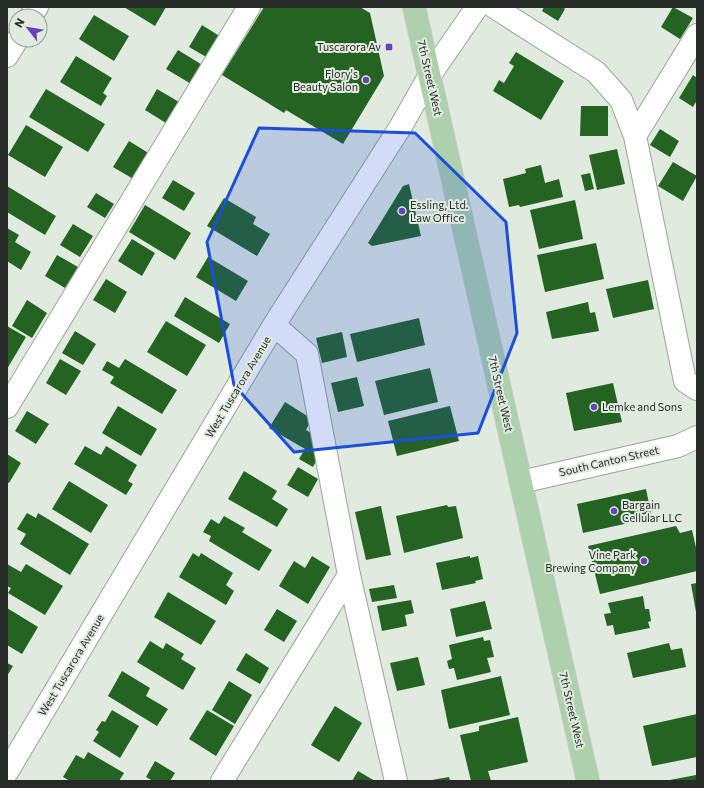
<svg xmlns="http://www.w3.org/2000/svg" width="704" height="788" font-family="Commissioner,sans-serif">
	<style>
		.building { fill: #246322 }
		.lines { fill: none; stroke-linecap: round; stroke-linejoin: round }
		.minor-casing { stroke: #9aa499; stroke-width: 24 }
		.major-casing { stroke: #c7c8c7; stroke-width: 24 }
		.minor { stroke: #fff; stroke-width: 22 }
		.major { stroke: #add1aa; stroke-width: 22 }
		.marked { fill: #1d4ed8; fill-opacity: 0.2; stroke: #1d4ed8; stroke-width: 3; stroke-linejoin: round }
		.poi-dot { fill: #6742ba; stroke: #e0eadf; stroke-width: 1.5 }
		.labels { text-anchor: middle; stroke-width: 4; stroke-linejoin: round; paint-order: stroke }
		.poi-label { font-size: 11px; fill: #272b27; stroke: #e0eadf; text-anchor: end }
		.street-label { font-size: 11px; fill: #272b27; stroke: #e0eadf }
	</style>
	<rect width="100%" height="100%" fill="#e0eadf"/>
	<path class="building" d="M 124,7 L 166,7 L 155,26 Z
		M 264,7 L 360,7 L 370,13 L 384,76 L 343,144 L 286,110 L 284,113 L 222,75 Z
		M 544,7 L 563,7 L 565,9 L 558,21 L 542,11 Z
		M 673,7 L 693,18 L 680,39 L 661,27 Z
		M 94,15 L 129,36 L 114,61 L 79,39 Z
		M 202,25 L 221,37 L 208,58 L 189,47 Z
		M 178,50 L 204,66 L 193,85 L 166,69 Z
		M 516,52 L 564,81 L 541,120 L 493,91 L 499,80 L 504,83 L 514,66 L 509,63 Z
		M 76,56 L 112,78 L 103,93 L 107,96 L 101,106 L 60,82 Z
		M 693,75 L 697,78 L 697,100 L 693,107 L 679,98 Z
		M 46,89 L 105,124 L 88,152 L 29,117 Z
		M 157,89 L 179,102 L 166,123 L 145,110 Z
		M 581,106 L 608,106 L 608,136 L 580,136 Z
		M 26,125 L 63,147 L 45,177 L 8,155 Z
		M 660,129 L 679,141 L 670,157 L 650,145 Z
		M 129,141 L 150,154 L 135,180 L 113,167 Z
		M 617,149 L 625,184 L 597,190 L 589,155 Z
		M 673,162 L 697,176 L 683,201 L 658,186 Z
		M 541,165 L 545,183 L 559,179 L 563,197 L 520,207 L 519,205 L 509,207 L 503,179 L 526,173 L 525,169 Z
		M 590,173 L 594,189 L 585,191 L 581,175 Z
		M 173,180 L 195,193 L 184,211 L 162,198 Z
		M 409,184 L 421,236 L 372,246 L 368,243 L 403,186 Z
		M 7,186 L 56,216 L 45,235 L 7,212 Z
		M 96,193 L 114,204 L 105,218 L 87,207 Z
		M 224,198 L 256,217 L 253,224 L 270,234 L 257,256 L 207,226 Z
		M 575,200 L 583,239 L 539,249 L 530,210 Z
		M 145,205 L 191,233 L 175,260 L 129,232 Z
		M 73,224 L 93,236 L 80,257 L 60,245 Z
		M 7,228 L 19,235 L 15,242 L 31,252 L 21,270 L 7,261 Z
		M 132,239 L 155,253 L 142,276 L 118,261 Z
		M 596,243 L 604,279 L 545,292 L 537,255 Z
		M 57,255 L 78,267 L 65,288 L 45,276 Z
		M 208,257 L 248,281 L 236,301 L 196,277 Z
		M 106,279 L 127,292 L 115,313 L 93,300 Z
		M 648,280 L 654,309 L 613,318 L 606,289 Z
		M 185,297 L 230,324 L 219,343 L 174,316 Z
		M 27,300 L 47,313 L 32,338 L 12,326 Z
		M 588,302 L 590,313 L 595,312 L 599,331 L 552,339 L 546,312 Z
		M 419,318 L 425,345 L 357,362 L 350,334 Z
		M 166,321 L 206,345 L 187,376 L 147,352 Z
		M 7,326 L 26,337 L 7,369 Z
		M 75,331 L 96,344 L 83,365 L 62,353 Z
		M 342,332 L 347,357 L 322,363 L 316,338 Z
		M 60,359 L 81,371 L 66,395 L 46,383 Z
		M 125,359 L 177,390 L 162,414 L 110,383 L 114,377 L 102,370 L 107,361 L 119,368 Z
		M 430,368 L 438,402 L 384,415 L 375,381 Z
		M 357,377 L 364,406 L 338,412 L 331,383 Z
		M 613,383 L 622,422 L 574,431 L 566,393 Z
		M 285,402 L 312,419 L 306,430 L 315,435 L 318,457 L 313,467 L 299,459 L 305,449 L 269,428 Z
		M 118,406 L 157,429 L 141,456 L 102,433 Z
		M 450,406 L 459,441 L 397,456 L 388,421 Z
		M 27,411 L 49,424 L 36,444 L 15,431 Z
		M 85,446 L 101,455 L 106,446 L 137,465 L 128,481 L 133,484 L 126,495 L 74,464 Z
		M 7,454 L 21,463 L 9,483 L 7,482 Z
		M 298,467 L 318,479 L 308,497 L 287,485 Z
		M 244,471 L 277,491 L 272,499 L 288,509 L 277,527 L 228,499 Z
		M 69,481 L 108,505 L 91,533 L 52,509 Z
		M 646,489 L 652,518 L 583,533 L 577,504 Z
		M 447,505 L 448,507 L 456,506 L 463,538 L 404,553 L 396,516 Z
		M 381,506 L 391,555 L 366,560 L 355,512 Z
		M 27,513 L 36,518 L 38,513 L 89,544 L 70,575 L 20,544 L 26,534 L 17,529 Z
		M 224,516 L 245,528 L 242,532 L 272,550 L 259,571 L 209,541 L 211,536 L 203,532 L 211,519 L 219,524 Z
		M 676,526 L 680,533 L 692,530 L 697,552 L 697,571 L 600,594 L 588,546 Z
		M 193,553 L 199,557 L 201,553 L 233,573 L 226,585 L 234,591 L 226,605 L 179,577 Z
		M 312,556 L 330,567 L 308,604 L 279,586 L 294,561 L 305,568 Z
		M 470,556 L 470,558 L 478,556 L 483,579 L 475,581 L 476,583 L 442,590 L 436,563 Z
		M 7,564 L 21,572 L 26,564 L 63,586 L 45,615 L 8,593 L 11,588 L 7,586 Z
		M 697,583 L 697,612 L 696,612 L 691,584 Z
		M 394,585 L 397,598 L 372,602 L 369,589 Z
		M 168,592 L 216,621 L 201,645 L 154,617 Z
		M 643,596 L 645,609 L 649,609 L 651,621 L 648,622 L 650,628 L 615,635 L 613,625 L 607,626 L 604,614 L 611,613 L 608,603 Z
		M 411,600 L 414,613 L 405,615 L 407,626 L 382,631 L 377,606 Z
		M 485,601 L 492,629 L 456,637 L 450,609 Z
		M 7,608 L 38,627 L 22,654 L 7,645 Z
		M 277,609 L 297,621 L 284,642 L 264,630 Z
		M 483,637 L 484,641 L 490,640 L 494,657 L 487,658 L 491,672 L 457,680 L 454,668 L 449,669 L 447,661 L 452,659 L 449,645 Z
		M 150,641 L 163,649 L 166,643 L 184,654 L 181,659 L 196,668 L 183,690 L 137,662 Z
		M 669,643 L 671,650 L 682,648 L 686,667 L 633,678 L 627,653 Z
		M 246,653 L 269,668 L 260,684 L 236,670 Z
		M 418,657 L 425,685 L 397,691 L 390,663 Z
		M 7,663 L 13,666 L 7,676 Z
		M 122,671 L 150,688 L 146,696 L 168,709 L 157,726 L 108,696 Z
		M 501,676 L 510,715 L 449,729 L 441,690 Z
		M 229,681 L 252,695 L 235,724 L 212,710 Z
		M 335,706 L 362,723 L 339,762 L 311,745 Z
		M 112,710 L 139,726 L 120,758 L 93,741 L 99,732 L 96,730 L 102,721 L 105,722 Z
		M 207,710 L 234,726 L 216,756 L 189,739 Z
		M 697,714 L 697,757 L 652,766 L 643,726 Z
		M 518,717 L 528,762 L 488,771 L 491,781 L 471,781 L 460,735 L 479,731 L 479,726 Z
		M 88,752 L 124,773 L 119,781 L 70,781 L 63,777 L 76,755 L 84,759 Z
		M 155,761 L 175,773 L 170,781 L 153,781 L 146,777 Z
		M 358,771 L 375,781 L 352,781 Z
		M 696,775 L 697,781 L 671,781 L 670,780 Z
		M 449,777 L 450,781 L 432,781 L 432,780 Z"/>
	<g class="lines">
		<g class="minor-casing">
			<path id="minor" d="M 494,7 L 596,72 L 621,100 L 635,136 L 685,381 L 697,389
				M 31,16 L 37,7
				M 7,56 L 17,40
				M 635,136 L 697,35
				M 274,325 L 307,354 L 349,575 L 396,781
				M 7,407 L 249,7
				M 521,482 L 678,446 L 697,437
				M 7,772 L 274,325 L 401,126 L 430,75 L 477,7
				M 222,781 L 349,575"/>
		</g>
		<g class="major-casing">
			<path id="major" d="M 414,7 L 588,781"/>
		</g>
		<use href="#minor" class="minor"/>
		<use href="#major" class="major"/>
	</g>
	<path class="marked" d="M 259,128 L 415,133 L 506,222 L 517,333 L 478,433 L 294,452 L 234,385 L 207,242 Z"/>
	<g class="poi-dot">
		<rect x="385" y="43" width="8" height="8" rx="2"/>
		<circle cx="366" cy="80" r="4"/>
		<circle cx="402" cy="211" r="4"/>
		<circle cx="594" cy="407" r="4"/>
		<circle cx="614" cy="511" r="4"/>
		<circle cx="644" cy="561" r="4"/>
	</g>
	<g class="labels">
		<g class="poi-label">
			<text x="381" y="51">Tuscarora Av</text>
			<text x="358" y="78">Flory's<tspan x="358" dy="13">Beauty Salon</tspan></text>
			<text x="410" y="209" text-anchor="start">Essling, Ltd.<tspan x="410" dy="13">Law Office</tspan></text>
			<text x="602" y="411" text-anchor="start">Lemke and Sons</text>
			<text x="622" y="509" text-anchor="start">Bargain<tspan x="622" dy="13">Cellular LLC</tspan></text>
			<text x="636" y="559">Vine Park<tspan x="636" dy="13">Brewing Company</tspan></text>
		</g>
		<g class="street-label">
			<text transform="translate(430 78) rotate(77)" y="4">7th Street West</text>
			<text transform="translate(238 387) rotate(-59)" y="4">West Tuscarora Avenue</text>
			<text transform="translate(501 394) rotate(77)" y="4">7th Street West</text>
			<text transform="translate(609 461) rotate(-13)" y="4">South Canton Street</text>
			<text transform="translate(71 665) rotate(-59)" y="4">West Tuscarora Avenue</text>
			<text transform="translate(572 710) rotate(77)" y="4">7th Street West</text>
		</g>
	</g>
	<rect width="704" height="788" fill="none" stroke="#272b27" stroke-width="16"/>
	<g transform="translate(28 28) rotate(301)"><circle r="19" fill="#e0eadf" stroke="#969e95"/>
	<path d="M0-3L7 15L0 10L-7 15Z" fill="#6742ba"/>
	<text y="-6" font-size="11" font-weight="bold" text-anchor="middle" fill="#272b27">N</text>
	</g>
</svg>
